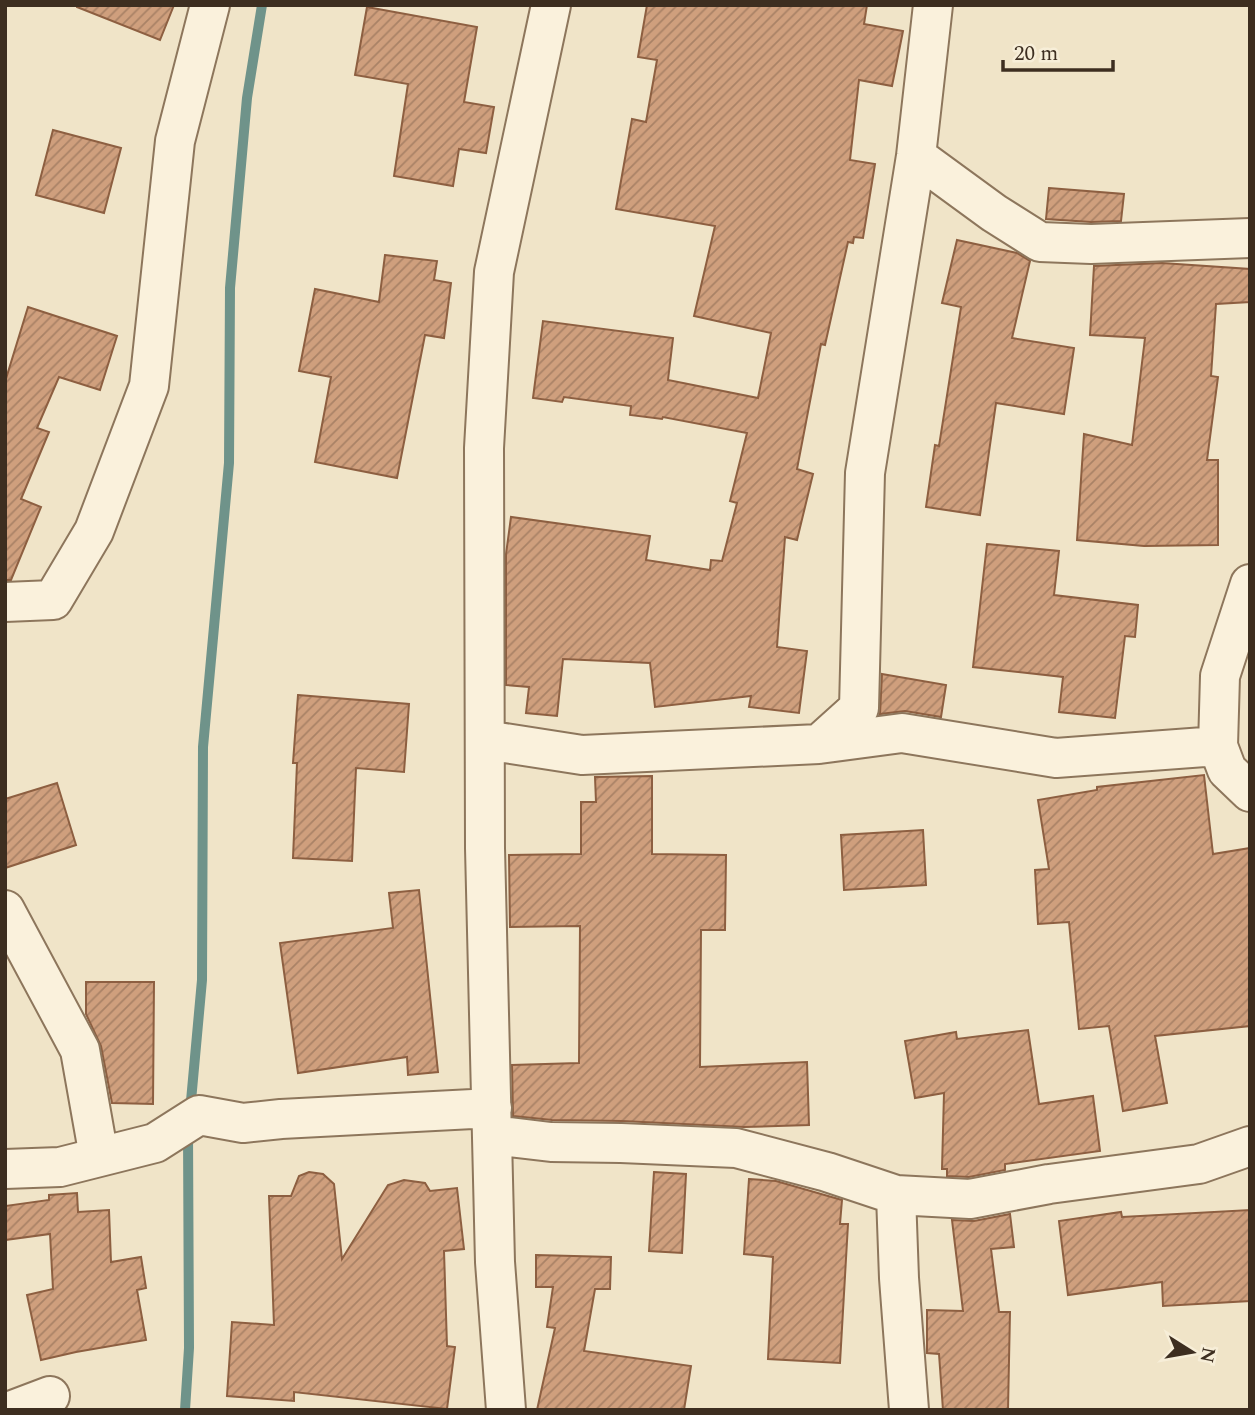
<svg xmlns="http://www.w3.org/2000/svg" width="1255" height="1415" font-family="Spectral,serif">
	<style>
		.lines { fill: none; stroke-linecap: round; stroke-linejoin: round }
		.stream { stroke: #6f938a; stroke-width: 10 }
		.building { fill: url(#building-hatch); stroke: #8d5f41; stroke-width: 2 }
		.street-casing { stroke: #8d765c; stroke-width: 42 }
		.street { stroke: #faf1dc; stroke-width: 38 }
	</style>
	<defs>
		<pattern id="building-hatch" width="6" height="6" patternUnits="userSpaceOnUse" patternTransform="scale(1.75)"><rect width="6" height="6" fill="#cf9f7d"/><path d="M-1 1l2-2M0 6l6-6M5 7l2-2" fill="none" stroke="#a98266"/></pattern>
	</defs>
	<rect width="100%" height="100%" fill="#f0e4c8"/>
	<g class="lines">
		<path class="stream" d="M 190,1112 L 202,980 L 203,747 L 229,463 L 230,288 L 247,98 L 262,5
			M 185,1410 L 189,1348 L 188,1131"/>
	</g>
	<path class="building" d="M 77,5 L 174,5 L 160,40 L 77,7 Z
		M 647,5 L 867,5 L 864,24 L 903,31 L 892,86 L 859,80 L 850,160 L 875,164 L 863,238 L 854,237 L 853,243 L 848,242 L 825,345 L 821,344 L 797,469 L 813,474 L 797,540 L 785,537 L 777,647 L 807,651 L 799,713 L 749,707 L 751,696 L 655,707 L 650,663 L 563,659 L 557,716 L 526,713 L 529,687 L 506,685 L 506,554 L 511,517 L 650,536 L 646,560 L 710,570 L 711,560 L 722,561 L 737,503 L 730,501 L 747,433 L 663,417 L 662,419 L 630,415 L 631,406 L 564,397 L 562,402 L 533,398 L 543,321 L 673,338 L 668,380 L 758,398 L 771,333 L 694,316 L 715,226 L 616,209 L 632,119 L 646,122 L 657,60 L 638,57 Z
		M 367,7 L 477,27 L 464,102 L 494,107 L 486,153 L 459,149 L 453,186 L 394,176 L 408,84 L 355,75 Z
		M 53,130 L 121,148 L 104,213 L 36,195 Z
		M 1049,188 L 1124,194 L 1121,221 L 1091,222 L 1046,219 Z
		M 957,240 L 1017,253 L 1030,261 L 1012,338 L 1074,348 L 1064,414 L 996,403 L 980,515 L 926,507 L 935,445 L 939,446 L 961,307 L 942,303 Z
		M 385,255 L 437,261 L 434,280 L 451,283 L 444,338 L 425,335 L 397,478 L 315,462 L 331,377 L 299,371 L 315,289 L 379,302 Z
		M 1162,263 L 1250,269 L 1250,302 L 1216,304 L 1211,376 L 1218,377 L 1207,460 L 1218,460 L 1218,545 L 1144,546 L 1077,540 L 1084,434 L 1132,445 L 1145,338 L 1090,335 L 1094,266 Z
		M 28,307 L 117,336 L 100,390 L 59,377 L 37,428 L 49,432 L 21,499 L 41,507 L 11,580 L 5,580 L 5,382 Z
		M 987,544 L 1059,551 L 1054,595 L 1138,605 L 1135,637 L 1125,636 L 1115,718 L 1059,712 L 1063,677 L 973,667 Z
		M 882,674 L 946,685 L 941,717 L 905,711 L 880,714 Z
		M 298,695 L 409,704 L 404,772 L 356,768 L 352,861 L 293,858 L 297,763 L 293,763 Z
		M 1204,775 L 1213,854 L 1250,848 L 1250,1026 L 1155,1036 L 1167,1103 L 1123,1111 L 1109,1026 L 1079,1029 L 1069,922 L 1038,924 L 1035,870 L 1049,869 L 1038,800 L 1097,790 L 1097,787 Z
		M 652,776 L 652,854 L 726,855 L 725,930 L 701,930 L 700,1067 L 807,1062 L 809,1125 L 744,1127 L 622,1121 L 552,1120 L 513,1116 L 512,1065 L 579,1063 L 580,926 L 510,927 L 509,855 L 581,854 L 581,802 L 596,802 L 595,777 Z
		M 57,783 L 76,845 L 5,868 L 5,799 Z
		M 923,830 L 926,885 L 844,890 L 841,835 Z
		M 419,890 L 438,1072 L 408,1075 L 407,1057 L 298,1073 L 280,943 L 393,928 L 389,893 Z
		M 86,982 L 154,982 L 153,1104 L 112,1103 L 101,1046 L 86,1014 Z
		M 1028,1030 L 1039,1104 L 1093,1096 L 1100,1151 L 1005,1164 L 1005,1170 L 969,1177 L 947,1176 L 947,1169 L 942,1169 L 944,1093 L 915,1098 L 905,1041 L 956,1032 L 957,1039 Z
		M 309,1172 L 323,1174 L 334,1184 L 342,1259 L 388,1185 L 404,1180 L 425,1183 L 430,1191 L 457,1188 L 464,1249 L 444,1251 L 447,1346 L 455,1347 L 447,1409 L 294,1392 L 294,1401 L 227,1396 L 232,1322 L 274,1325 L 269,1196 L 291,1196 L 299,1176 Z
		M 654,1172 L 686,1174 L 682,1253 L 649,1251 Z
		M 749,1179 L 776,1181 L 842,1200 L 840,1224 L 848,1224 L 840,1363 L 768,1359 L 773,1257 L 744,1254 Z
		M 77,1193 L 78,1212 L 109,1210 L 111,1262 L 141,1257 L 146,1288 L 137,1290 L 146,1340 L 76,1352 L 41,1360 L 27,1295 L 53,1289 L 50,1234 L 5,1240 L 5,1206 L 49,1200 L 49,1195 Z
		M 1250,1210 L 1250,1301 L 1163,1306 L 1162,1282 L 1068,1295 L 1059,1221 L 1121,1212 L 1122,1217 Z
		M 1010,1214 L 1014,1247 L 991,1249 L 999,1312 L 1010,1312 L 1008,1410 L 943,1410 L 939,1354 L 927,1353 L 927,1310 L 963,1311 L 952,1220 L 974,1221 Z
		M 536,1255 L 611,1257 L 610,1289 L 595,1289 L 584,1351 L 691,1366 L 684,1410 L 537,1410 L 555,1328 L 547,1327 L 553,1287 L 536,1287 Z"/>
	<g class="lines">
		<g class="street-casing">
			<path id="street" d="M 916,156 L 994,213 L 1040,242 L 1091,244 L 1250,238
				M 1250,584 L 1220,676 L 1218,746 L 1227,770 L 1250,792
				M 5,602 L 53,600 L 94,531 L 149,386 L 175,141 L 210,5
				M 485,740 L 582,755 L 819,744 L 902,733 L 1056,758 L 1218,746
				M 819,744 L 859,708 L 865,473 L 916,156 L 933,5
				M 5,910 L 80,1050 L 99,1157
				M 492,1135 L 551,1142 L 621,1143 L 736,1148 L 827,1172 L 896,1195 L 970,1199 L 1049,1184 L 1199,1164 L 1250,1146
				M 5,1169 L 60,1167 L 155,1143 L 199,1115 L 243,1123 L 281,1119 L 492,1108
				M 896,1195 L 899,1278 L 909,1410
				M 13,1410 L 50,1396
				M 506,1410 L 495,1262 L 485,848 L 484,448 L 494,272 L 551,5"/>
		</g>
		<use href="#street" class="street"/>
	</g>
	<rect width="1255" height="1415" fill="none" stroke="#3d2e20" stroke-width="14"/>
	<g transform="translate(1192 1352) rotate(101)" stroke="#f7eed8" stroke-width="5" paint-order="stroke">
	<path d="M0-5L12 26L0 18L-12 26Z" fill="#3d2e20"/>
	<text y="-10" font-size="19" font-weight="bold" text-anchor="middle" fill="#3d2e20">N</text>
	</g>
	<path d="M1003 60v10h110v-10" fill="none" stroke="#3d2e20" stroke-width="3.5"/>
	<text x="1014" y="60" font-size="21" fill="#3d2e20" stroke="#f7eed8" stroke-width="5" paint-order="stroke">20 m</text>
</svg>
